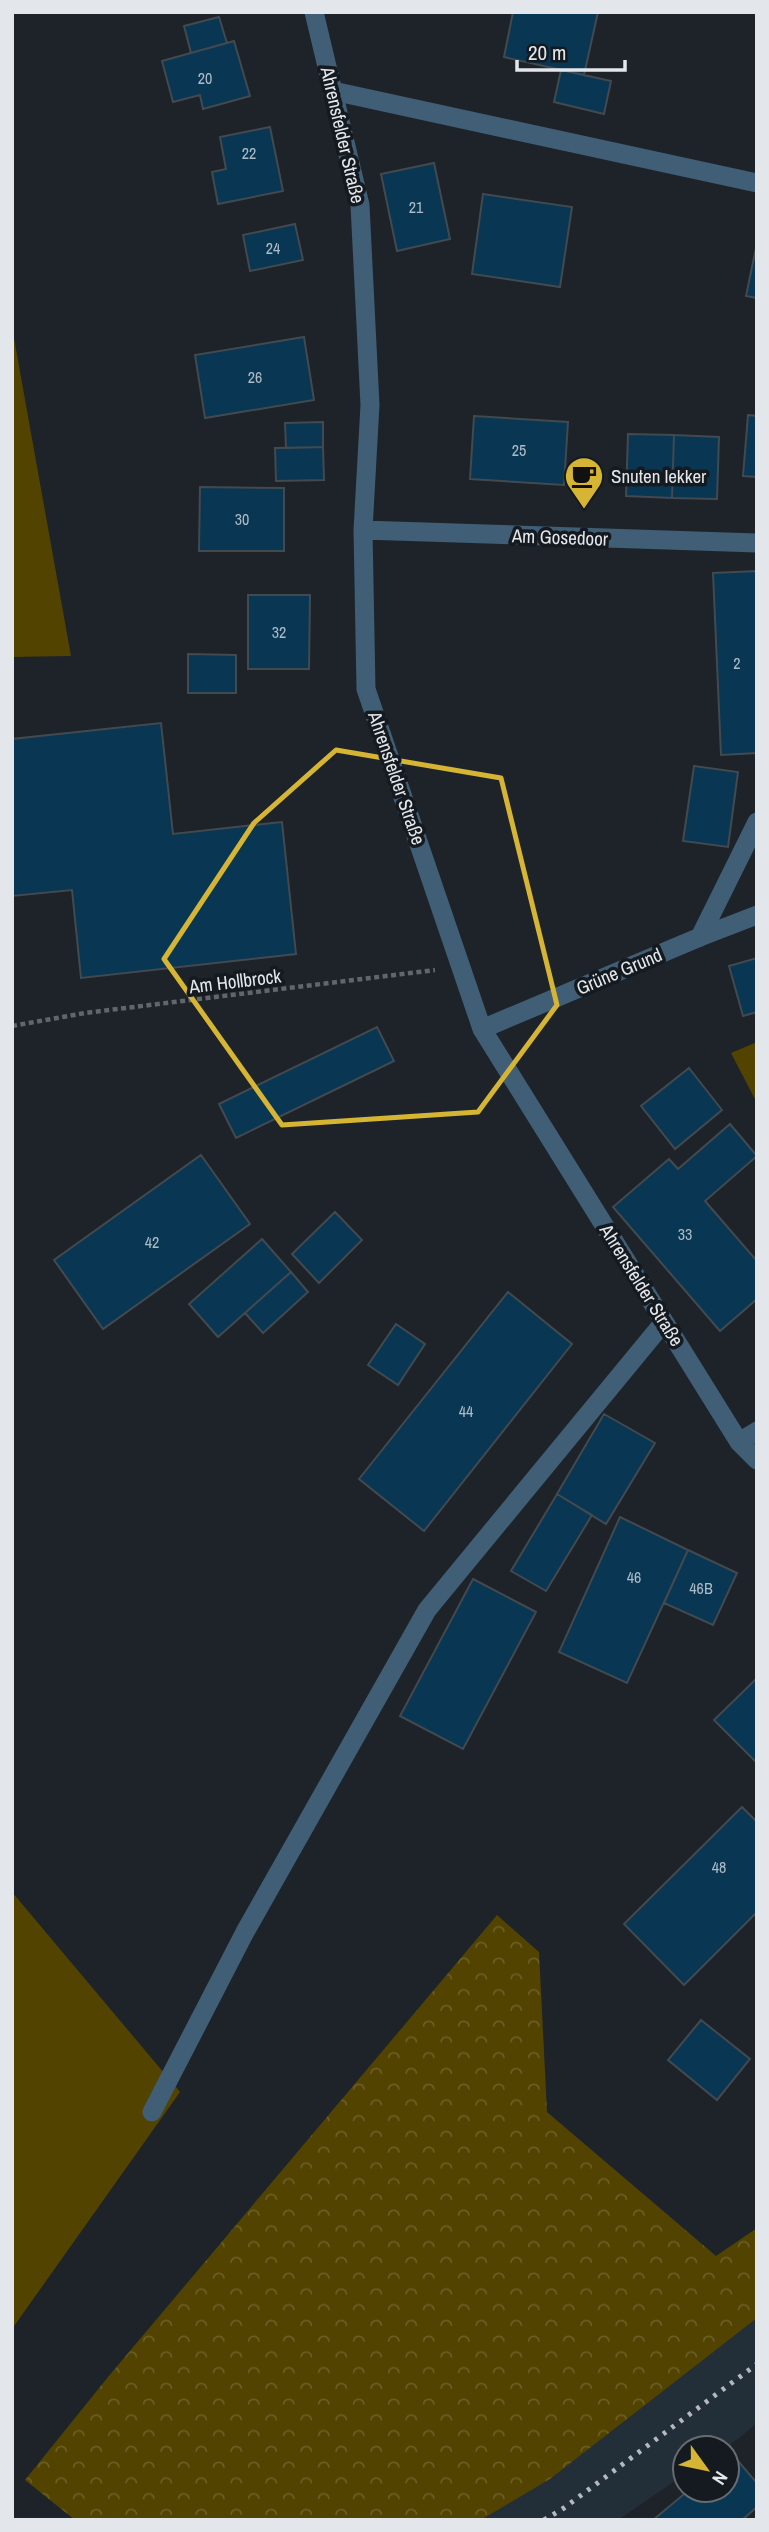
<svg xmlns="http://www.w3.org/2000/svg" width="769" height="2532" font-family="'Archivo Narrow',sans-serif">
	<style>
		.built { fill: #232f38 }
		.grass { fill: #524301 }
		.forest { fill: url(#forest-crowns) }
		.building { fill: #093653; stroke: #42494f; stroke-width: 2 }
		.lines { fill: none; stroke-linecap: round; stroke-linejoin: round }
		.path { stroke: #61666b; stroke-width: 4.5; stroke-dasharray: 5 3.5; stroke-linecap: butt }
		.service { stroke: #405e75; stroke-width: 19 }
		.minor { stroke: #405e75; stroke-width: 19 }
		.rail { stroke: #b5b9be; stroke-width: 5; stroke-dasharray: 3.5 7; stroke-linecap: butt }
		.marked { fill: none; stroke: #d6b534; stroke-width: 5; stroke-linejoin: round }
		.labels { text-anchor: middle; stroke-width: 7; stroke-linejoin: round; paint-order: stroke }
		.number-label { font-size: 16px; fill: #acbbc5 }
		.street-label { font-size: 19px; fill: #e3e7eb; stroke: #141a1f }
		.poi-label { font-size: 19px; fill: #e3e7eb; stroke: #141a1f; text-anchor: start }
	</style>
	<defs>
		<pattern id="forest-crowns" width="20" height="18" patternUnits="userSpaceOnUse" patternTransform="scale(1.75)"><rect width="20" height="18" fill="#524301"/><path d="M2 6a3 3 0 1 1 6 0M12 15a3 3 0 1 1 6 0" fill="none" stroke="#6b5e26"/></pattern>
	</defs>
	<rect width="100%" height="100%" fill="#1d2329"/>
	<path class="built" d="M 757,2318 L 757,2423 L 739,2438 L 724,2448 L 685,2448 L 685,2474 L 618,2520 L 481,2520 L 550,2479 Z"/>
	<path class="grass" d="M 12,327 L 71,656 L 12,657 Z
		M 757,1042 L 757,1103 L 731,1053 Z
		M 12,1892 L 180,2092 L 12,2329 Z"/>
	<path class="forest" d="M 497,1915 L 539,1952 L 547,2112 L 716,2256 L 757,2228 L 757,2318 L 550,2479 L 481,2520 L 75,2520 L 25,2480 L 108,2377 Z"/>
	<path class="building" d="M 513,12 L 598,12 L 584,75 L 504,57 Z
		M 219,17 L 227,43 L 191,53 L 184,26 Z
		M 234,41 L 250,96 L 203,109 L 200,95 L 173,102 L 162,61 Z
		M 561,70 L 611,81 L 604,114 L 554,102 Z
		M 270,127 L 283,191 L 218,204 L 212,172 L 226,169 L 220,137 Z
		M 434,163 L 450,239 L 397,251 L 381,174 Z
		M 483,194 L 572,207 L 560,287 L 472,274 Z
		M 295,224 L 303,260 L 250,271 L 243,235 Z
		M 757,243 L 757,298 L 746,296 Z
		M 304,337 L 314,400 L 205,418 L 195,355 Z
		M 748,415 L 757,416 L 757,477 L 743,476 Z
		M 474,416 L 568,422 L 564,485 L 470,479 Z
		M 323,422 L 323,447 L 286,448 L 285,423 Z
		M 628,434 L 674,435 L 672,498 L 626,496 Z
		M 674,435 L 719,437 L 717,499 L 672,498 Z
		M 323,447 L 324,480 L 276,481 L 275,448 Z
		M 200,487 L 284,488 L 284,551 L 199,551 Z
		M 757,571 L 757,753 L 721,755 L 713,573 Z
		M 248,595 L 310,595 L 309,669 L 248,669 Z
		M 188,654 L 236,655 L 236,693 L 188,693 Z
		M 161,723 L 173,834 L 282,822 L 296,954 L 81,978 L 72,890 L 12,896 L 12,739 Z
		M 694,766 L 738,772 L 728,847 L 683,841 Z
		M 757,958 L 757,1012 L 743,1016 L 729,966 Z
		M 377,1027 L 394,1061 L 236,1138 L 219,1104 Z
		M 689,1068 L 722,1110 L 675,1149 L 641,1106 Z
		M 730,1124 L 757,1156 L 705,1201 L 757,1261 L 757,1299 L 720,1331 L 613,1207 L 669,1159 L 678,1169 Z
		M 201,1155 L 250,1224 L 103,1329 L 54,1260 Z
		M 335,1212 L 362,1240 L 319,1283 L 292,1254 Z
		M 262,1239 L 291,1272 L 218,1337 L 189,1304 Z
		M 291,1272 L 308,1292 L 263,1333 L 245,1313 Z
		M 508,1292 L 572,1344 L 424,1531 L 359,1479 Z
		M 396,1324 L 425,1344 L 398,1385 L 368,1365 Z
		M 604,1414 L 655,1443 L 606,1524 L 557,1494 Z
		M 557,1494 L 592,1515 L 546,1591 L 511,1571 Z
		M 620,1517 L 688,1550 L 627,1683 L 559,1652 Z
		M 688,1550 L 737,1573 L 713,1625 L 664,1603 Z
		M 473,1579 L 536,1612 L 463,1749 L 400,1716 Z
		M 757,1678 L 757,1763 L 714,1720 Z
		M 742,1807 L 757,1822 L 757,1912 L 684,1985 L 624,1924 Z
		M 701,2020 L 750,2059 L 717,2100 L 668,2060 Z
		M 732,2454 L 757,2483 L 757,2507 L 742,2520 L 653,2520 L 689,2490 L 727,2490 L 727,2458 Z"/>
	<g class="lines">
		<path class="path" d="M 12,1026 L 85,1013 L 435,970"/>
		<path class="service" d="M 333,91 L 757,183
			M 700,937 L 757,822
			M 152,2112 L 245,1932 L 427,1610 L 664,1322"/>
		<path class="minor" d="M 314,12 L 360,205 L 370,405 L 363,530 L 366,689 L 482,1029 L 739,1442 L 757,1460
			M 363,530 L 757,543
			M 482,1029 L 700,937 L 757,915
			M 739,1442 L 757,1431"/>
		<path class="rail" d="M 544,2520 L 564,2508 L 757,2364"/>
	</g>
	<path class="marked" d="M 336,750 L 501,778 L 557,1005 L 478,1112 L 282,1125 L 164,959 L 254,823 Z"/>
	<defs>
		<g id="cafe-pin" transform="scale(2.0125)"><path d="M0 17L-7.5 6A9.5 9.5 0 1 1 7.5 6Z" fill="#d6b534" stroke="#141a1f"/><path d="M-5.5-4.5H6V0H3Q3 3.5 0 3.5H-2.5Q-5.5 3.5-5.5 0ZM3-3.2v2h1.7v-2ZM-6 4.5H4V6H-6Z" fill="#111"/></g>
	</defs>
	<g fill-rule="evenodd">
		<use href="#cafe-pin" x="584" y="476"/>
	</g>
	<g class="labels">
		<g class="number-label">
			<text x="205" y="84">20</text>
			<text x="249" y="159">22</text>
			<text x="416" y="213">21</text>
			<text x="273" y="254">24</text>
			<text x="255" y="383">26</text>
			<text x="519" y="456">25</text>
			<text x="242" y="525">30</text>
			<text x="279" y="638">32</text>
			<text x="737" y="669">2</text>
			<text x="685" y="1240">33</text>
			<text x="152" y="1248">42</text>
			<text x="466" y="1417">44</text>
			<text x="634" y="1583">46</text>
			<text x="701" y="1594">46B</text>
			<text x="719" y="1873">48</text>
		</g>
		<g class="street-label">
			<text transform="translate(343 135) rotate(77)" y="7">Ahrensfelder Straße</text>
			<text transform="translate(560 537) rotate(2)" y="7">Am Gosedoor</text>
			<text transform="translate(397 778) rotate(71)" y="7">Ahrensfelder Straße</text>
			<text transform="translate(619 971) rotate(-23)" y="7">Grüne Grund</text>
			<text transform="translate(235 981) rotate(-7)" y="7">Am Hollbrock</text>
			<text transform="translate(642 1285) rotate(58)" y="7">Ahrensfelder Straße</text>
		</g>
		<g class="poi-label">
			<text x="611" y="483">Snuten lekker</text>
		</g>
	</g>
	<rect width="769" height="2532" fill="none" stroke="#e3e7eb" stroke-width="28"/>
	<g transform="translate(706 2469) rotate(123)"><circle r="33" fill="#141a1f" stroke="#676c71" stroke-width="2"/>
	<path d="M0-5L12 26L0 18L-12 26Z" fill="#d6b534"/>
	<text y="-10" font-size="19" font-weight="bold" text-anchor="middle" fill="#e3e7eb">N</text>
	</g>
	<path d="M517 60v10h108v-10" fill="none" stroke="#e3e7eb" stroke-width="3.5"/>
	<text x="528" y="60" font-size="21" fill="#e3e7eb" stroke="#141a1f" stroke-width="5" paint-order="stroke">20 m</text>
</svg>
